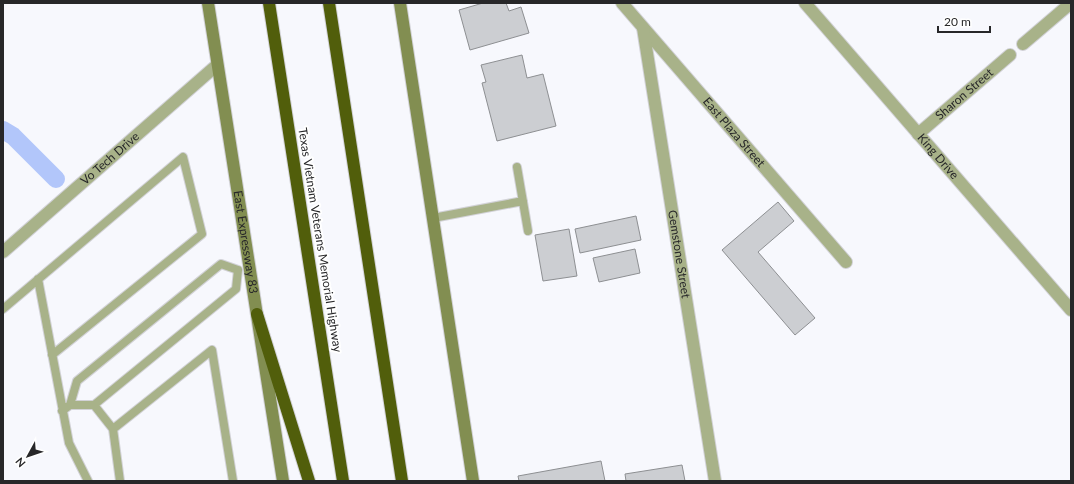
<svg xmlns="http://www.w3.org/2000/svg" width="1074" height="484" font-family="Lato,sans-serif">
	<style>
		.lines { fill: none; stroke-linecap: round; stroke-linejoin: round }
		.canal { stroke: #b2c6fa; stroke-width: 18 }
		.building { fill: #ccced2; stroke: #8d8f92 }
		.service-casing { stroke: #d2d2d7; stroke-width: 10 }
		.minor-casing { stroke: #d2d2d7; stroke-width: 14 }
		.tertiary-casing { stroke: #d2d2d7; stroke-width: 14 }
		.secondary-casing { stroke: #d2d2d7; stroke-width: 14 }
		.motorway-casing { stroke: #d2d2d7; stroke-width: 14 }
		.service { stroke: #a8b289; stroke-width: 8 }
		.minor { stroke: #a8b289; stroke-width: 12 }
		.tertiary { stroke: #a8b289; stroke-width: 12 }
		.secondary { stroke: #828e51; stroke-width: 12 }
		.motorway { stroke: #515e0b; stroke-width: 12 }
		.labels { text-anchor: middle; stroke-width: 4; stroke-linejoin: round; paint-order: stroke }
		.street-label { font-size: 12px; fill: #272729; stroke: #fff }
	</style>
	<rect width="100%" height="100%" fill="#f7f8fd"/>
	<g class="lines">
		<path class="canal" d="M 3,130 L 13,136 L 56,179"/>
	</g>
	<path class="building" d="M 483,3 L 506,3 L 509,11 L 521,7 L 529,33 L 470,50 L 459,10 Z
		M 522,55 L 527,78 L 543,74 L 556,126 L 497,141 L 482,83 L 486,82 L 481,65 Z
		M 778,202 L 794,221 L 758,252 L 815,318 L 795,335 L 722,250 Z
		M 636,216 L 641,240 L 580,253 L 575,229 Z
		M 569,229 L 577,276 L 543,281 L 535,235 Z
		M 635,249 L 640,273 L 599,282 L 593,258 Z
		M 601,461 L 605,481 L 519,481 L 518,476 Z
		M 682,465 L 685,481 L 626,481 L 625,474 Z"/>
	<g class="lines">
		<g class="service-casing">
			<path id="service" d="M 517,167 L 528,231
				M 433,218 L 523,201
				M 38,279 L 69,443 L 88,481
				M 3,309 L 183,157 L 202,234 L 52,355
				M 70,405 L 94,405 L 236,289 L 238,270
				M 94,405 L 113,429 L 120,481
				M 62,411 L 70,405 L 77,381 L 221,264 L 238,270
				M 113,429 L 212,350 L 233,481"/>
		</g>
		<g class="minor-casing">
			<g id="minor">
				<path id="s1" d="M 622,3 L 846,262"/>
				<path id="s2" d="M 805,3 L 1071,310"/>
				<path id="s3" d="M 643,28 L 715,481"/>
				<path d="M 1023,44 L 1071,3"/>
				<path id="s4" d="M 918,134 L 1010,55"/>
			</g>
		</g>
		<g class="tertiary-casing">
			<g id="tertiary">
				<path id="s5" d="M 3,252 L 217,65"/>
			</g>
		</g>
		<g class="secondary-casing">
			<g id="secondary">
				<path id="s6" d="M 208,3 L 283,481"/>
				<path d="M 400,3 L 473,481"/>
			</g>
		</g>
		<g class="motorway-casing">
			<path id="motorway" d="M 269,3 L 343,481
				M 329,3 L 402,481
				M 257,314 L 309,481"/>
		</g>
		<use href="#service" class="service"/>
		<use href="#minor" class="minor"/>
		<use href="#tertiary" class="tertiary"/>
		<use href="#secondary" class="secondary"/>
		<use href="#motorway" class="motorway"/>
	</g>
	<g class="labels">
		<g class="street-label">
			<text dy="4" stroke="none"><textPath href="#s4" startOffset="61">Sharon Street</textPath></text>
			<text dy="4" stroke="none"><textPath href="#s1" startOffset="171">East Plaza Street</textPath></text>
			<text dy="4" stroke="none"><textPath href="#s2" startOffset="203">King Drive</textPath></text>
			<text dy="4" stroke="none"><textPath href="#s5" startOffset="142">Vo Tech Drive</textPath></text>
			<text transform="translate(320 240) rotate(81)" y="4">Texas Vietnam Veterans Memorial Highway</text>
			<text dy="4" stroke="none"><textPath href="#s6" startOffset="242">East Expressway 83</textPath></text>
			<text dy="4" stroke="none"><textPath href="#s3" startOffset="229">Gemstone Street</textPath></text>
		</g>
	</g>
	<rect width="1074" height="484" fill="none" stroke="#272729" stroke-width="8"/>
	<g transform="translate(28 456) rotate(230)" stroke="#ffffff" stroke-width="3" paint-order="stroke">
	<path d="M0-3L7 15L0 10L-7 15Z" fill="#272729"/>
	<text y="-6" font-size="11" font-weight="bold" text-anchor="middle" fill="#272729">N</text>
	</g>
	<path d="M938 26v6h52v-6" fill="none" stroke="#272729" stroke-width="2"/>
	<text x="944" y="26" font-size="12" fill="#272729" stroke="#ffffff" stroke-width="3" paint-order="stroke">20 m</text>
</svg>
